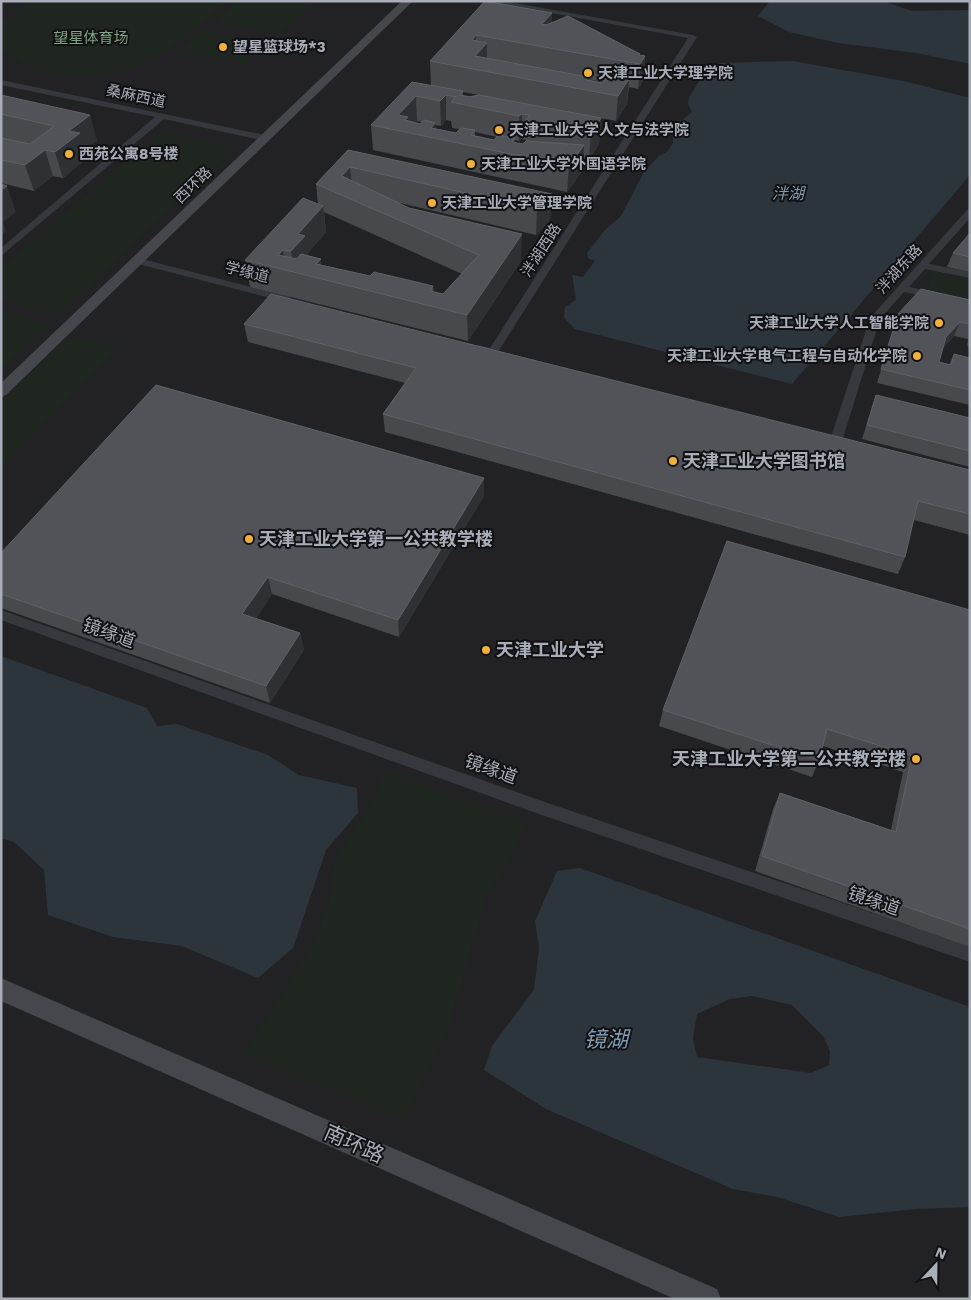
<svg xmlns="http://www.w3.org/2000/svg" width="971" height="1300" font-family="'Work Sans','Noto Sans SC',sans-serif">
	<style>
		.built { fill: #222225 }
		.green { fill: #1e261f }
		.water { fill: #2c353c; fill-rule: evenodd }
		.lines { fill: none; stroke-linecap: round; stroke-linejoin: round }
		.street { fill: #37383d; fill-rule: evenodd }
		.secondary { fill: #45474d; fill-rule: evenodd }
		.wall { fill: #47494d; fill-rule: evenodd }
		.shaded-wall { fill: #2f3033 }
		.building { fill: #525359; stroke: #5f6168 }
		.poi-dot { fill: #f2b134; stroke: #111113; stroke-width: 2 }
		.labels { text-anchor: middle; stroke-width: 4; stroke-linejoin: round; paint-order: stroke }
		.far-park-label { font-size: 15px; fill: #7fa381; stroke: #111113 }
		.far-poi-label { font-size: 15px; font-weight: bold; fill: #a8adb8; stroke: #111113; text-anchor: start }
		.far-street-label { font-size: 15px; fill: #a8adb8; stroke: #111113 }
		.far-water-label { font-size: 16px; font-style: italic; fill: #7f9bb3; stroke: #111113 }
		.poi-label { font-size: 18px; font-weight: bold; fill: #a8adb8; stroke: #111113; text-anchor: start }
		.street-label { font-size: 18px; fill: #a8adb8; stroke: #111113 }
		.near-street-label { font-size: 21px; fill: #a8adb8; stroke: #111113 }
		.near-water-label { font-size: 22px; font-style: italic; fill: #7f9bb3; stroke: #111113 }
	</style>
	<rect width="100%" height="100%" fill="#161618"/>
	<path class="built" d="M 1,1 L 970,1 L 970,1299 L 1,1299 Z"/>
	<path class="green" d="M 33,1 L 229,1 C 172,47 144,81 64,74 C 45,72 26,69 14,53 L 1,51 L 1,22 Z
		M 239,1 L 317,1 L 280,33 L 214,21 Z
		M 202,31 L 267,44 L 244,64 L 178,51 Z
		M 160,132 L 235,148 L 57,315 L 1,300 L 1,268 Z
		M 933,271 L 970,279 L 970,300 L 927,291 Z
		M 1,312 L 49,325 L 1,369 Z
		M 71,335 L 118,348 L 1,468 L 1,401 Z
		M 384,772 L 528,823 L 510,860 L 485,899 L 448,1030 L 404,1118 L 244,1054 L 306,956 L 327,912 L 336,856 L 368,810 Z"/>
	<path class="water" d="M 770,1 L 883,1 L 912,11 L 966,10 L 970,11 L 970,64 L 916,53 L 838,43 L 789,32 L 758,16 Z
		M 793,61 L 904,81 L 970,98 L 970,175 L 792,384 L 575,329 L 564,318 L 565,307 L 576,300 L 572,275 L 583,277 L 595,261 L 588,258 L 587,253 L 604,231 L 621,216 L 644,172 L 659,156 L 668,151 L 673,143 L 673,131 L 675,126 L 692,112 L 688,104 L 689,97 L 708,67 L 722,63 Z
		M 1,656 L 147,708 L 157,726 L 177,724 L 268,755 L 299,775 L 357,788 L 358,813 L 326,850 L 293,948 L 258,978 L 182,946 L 113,937 L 48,915 L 44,870 L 14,842 L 1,838 Z
		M 580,868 L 970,1007 L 970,1207 L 916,1209 L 839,1217 L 777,1197 L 733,1189 L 546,1109 L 484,1070 L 492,1046 L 534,990 L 539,948 L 535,921 L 557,871 ZM 752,996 L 792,1005 L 823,1036 L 830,1051 L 829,1065 L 811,1073 L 697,1057 L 693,1038 L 697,1014 L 730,999 Z"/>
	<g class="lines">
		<path class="street" d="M 486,1 L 504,1 L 693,35 L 697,37 L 498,352 L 493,355 L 475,350 L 474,348 L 479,345 L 490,348 L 688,38 Z
			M 1,80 L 265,135 L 269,138 L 265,141 L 164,119 L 1,256 L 1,248 L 155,117 L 1,85 Z
			M 970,209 L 970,218 L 929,264 L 970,272 L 970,278 L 925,269 L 909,287 L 970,300 L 970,306 L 904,292 L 880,319 L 843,438 L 853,440 L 855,443 L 849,447 L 832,443 L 830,440 L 870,318 L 967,210 Z
			M 138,258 L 290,297 L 291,299 L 286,302 L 134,263 L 133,261 Z
			M 1,610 L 536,799 L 970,946 L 970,962 L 536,813 L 1,620 Z"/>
		<path class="secondary" d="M 402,1 L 413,1 L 6,395 L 1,397 L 1,383 Z
			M 1,978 L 717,1289 L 721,1299 L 675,1299 L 1,1001 Z"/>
	</g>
	<path class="wall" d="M 485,1 L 552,13 L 551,23 L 640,55 L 645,56 L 643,81 L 638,89 L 629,87 L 627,104 L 616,121 L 463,92 L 463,95 L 601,118 L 599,144 L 589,159 L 584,158 L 583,170 L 567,192 L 373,150 L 371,125 L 431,85 L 430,61 ZM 588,79 L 603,82 L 603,83 ZM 446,120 L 451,121 L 452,128 L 459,129 L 456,133 L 436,129 L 435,125 L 441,126 ZM 417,121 L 422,122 L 420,124 L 416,122 ZM 475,132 L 497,137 L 494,140 L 475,136 ZM 521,139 L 526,140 L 526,141 L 523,144 L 514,143 L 515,140 L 519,141 Z
		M 1,95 L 97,140 L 84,150 L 87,158 L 63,178 L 53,176 L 34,191 L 1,183 Z
		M 348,150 L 552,194 L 550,220 L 536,235 L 396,202 L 521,261 L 468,341 L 250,287 L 245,260 L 318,204 L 316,184 ZM 324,212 L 462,274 L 443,294 L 434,292 L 433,286 L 370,276 L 321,265 L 308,256 L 308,253 L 326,232 Z
		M 970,233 L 970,272 L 947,267 L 953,253 Z
		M 970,300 L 970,347 L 967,346 L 968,339 L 954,336 L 943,348 L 939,362 L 949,365 L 954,354 L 970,358 L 970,405 L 877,383 L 898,314 Z
		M 244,324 L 970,470 L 970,535 L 914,520 L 905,557 L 898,574 L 385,432 L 383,414 L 405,383 L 248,342 Z
		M 876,395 L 970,418 L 970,467 L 862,439 Z
		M 484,478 L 484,496 L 399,637 L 272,594 L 256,618 L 300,633 L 304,650 L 270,703 L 1,608 L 1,553 Z
		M 970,610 L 970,947 L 755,871 L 773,809 L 780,793 L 891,830 L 903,772 L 823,746 L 819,760 L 812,777 L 659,726 L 663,710 Z"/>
	<path class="shaded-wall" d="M 552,13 L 551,37 L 542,24 Z
		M 476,35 L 476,54 L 487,43 L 487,67 L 472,64 L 472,40 Z
		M 645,56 L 643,81 L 638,89 L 640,64 Z
		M 629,79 L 627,104 L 616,121 L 618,96 Z
		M 446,95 L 446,120 L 441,126 L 440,101 Z
		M 416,96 L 417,121 L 409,131 L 398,115 Z
		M 522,114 L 521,139 L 519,141 L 519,116 Z
		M 90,115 L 97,140 L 84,150 L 87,158 L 63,178 L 55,152 L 69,131 Z
		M 601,118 L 599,144 L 589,159 L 591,133 Z
		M 435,123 L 436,138 L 431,128 Z
		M 584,145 L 583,170 L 567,192 L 569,166 Z
		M 45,150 L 53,176 L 34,191 L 25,165 Z
		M 350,167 L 353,192 L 342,176 Z
		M 7,186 L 16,212 L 3,222 L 6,231 L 1,235 L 1,190 Z
		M 552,194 L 550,220 L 536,235 L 537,209 Z
		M 323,206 L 326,232 L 308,253 L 309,262 L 294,272 L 291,251 L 298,234 Z
		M 522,234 L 521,261 L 468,341 L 467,315 Z
		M 283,250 L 286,270 L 278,255 Z
		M 321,259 L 323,280 L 316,264 Z
		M 960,322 L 954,336 L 940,351 L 946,337 Z
		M 484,478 L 484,496 L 399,637 L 398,620 Z
		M 268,577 L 272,594 L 247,631 L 242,614 Z
		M 300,633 L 304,650 L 270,703 L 266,686 Z"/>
	<path class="building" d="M 485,1 L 552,13 L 542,24 L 546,25 L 568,16 L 640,54 L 639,55 L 645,56 L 640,64 L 476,35 L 472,40 L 487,43 L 475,56 L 588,77 L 586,80 L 603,83 L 608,76 L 629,79 L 618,96 L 430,61 Z
		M 412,82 L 463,91 L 460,95 L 469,97 L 479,95 L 601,118 L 591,133 L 526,120 L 530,115 L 522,114 L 519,116 L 451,102 L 456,97 L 446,95 L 440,101 L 416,96 L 398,115 L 408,117 L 405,120 L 420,124 L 424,120 L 435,123 L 431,128 L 456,133 L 461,128 L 475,130 L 471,135 L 494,140 L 498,135 L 515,138 L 512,142 L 523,144 L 526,141 L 584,145 L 569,166 L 371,125 Z
		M 1,95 L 90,115 L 69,131 L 80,133 L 55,152 L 45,150 L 25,165 L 1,160 L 1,138 L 30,144 L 54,126 L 1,114 Z
		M 348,150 L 552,194 L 537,209 L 350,167 L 342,176 L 409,208 L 522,234 L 467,315 L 245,260 L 303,198 L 323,206 L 298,234 L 305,236 L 291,251 L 283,250 L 278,255 L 297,259 L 301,254 L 321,259 L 316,264 L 370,276 L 374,272 L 433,286 L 430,291 L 443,294 L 479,255 L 316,184 Z
		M 1,184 L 7,186 L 1,190 Z
		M 970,233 L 970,257 L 953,253 Z
		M 921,289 L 970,300 L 970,324 L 960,322 L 946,337 L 939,362 L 951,365 L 954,354 L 970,358 L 970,390 L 881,369 L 898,314 Z
		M 271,294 L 970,470 L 970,514 L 918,501 L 905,557 L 383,414 L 416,368 L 244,324 Z
		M 156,385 L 484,478 L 398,620 L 268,577 L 242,614 L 300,633 L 266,686 L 1,594 L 1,553 Z
		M 876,395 L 970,418 L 970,451 L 867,425 Z
		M 727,541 L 970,610 L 970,929 L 762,856 L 780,793 L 896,832 L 912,756 L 827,729 L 819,760 L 663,710 Z"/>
	<g class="poi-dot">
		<circle cx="223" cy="47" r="5"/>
		<circle cx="588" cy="73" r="5"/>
		<circle cx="499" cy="130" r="5"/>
		<circle cx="69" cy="154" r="5"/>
		<circle cx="471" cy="164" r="5"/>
		<circle cx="432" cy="203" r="5"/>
		<circle cx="939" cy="323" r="5"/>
		<circle cx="917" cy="356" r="5"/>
		<circle cx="673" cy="461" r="5"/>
		<circle cx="249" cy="539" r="5"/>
		<circle cx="486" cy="650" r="5"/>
		<circle cx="916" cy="759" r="5"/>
	</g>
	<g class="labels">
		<g class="far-park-label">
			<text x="91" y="43">望星体育场</text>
		</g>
		<g class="far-poi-label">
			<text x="233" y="52">望星篮球场*3</text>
			<text x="598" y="78">天津工业大学理学院</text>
			<text x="509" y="135">天津工业大学人文与法学院</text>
			<text x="79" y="159">西苑公寓8号楼</text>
			<text x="481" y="169">天津工业大学外国语学院</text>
			<text x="442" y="208">天津工业大学管理学院</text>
			<text x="929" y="328" text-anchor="end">天津工业大学人工智能学院</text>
			<text x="907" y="361" text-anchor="end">天津工业大学电气工程与自动化学院</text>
		</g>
		<g class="far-street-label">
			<text transform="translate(136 96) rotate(12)" y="5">桑麻西道</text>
			<text transform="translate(193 185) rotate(-44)" y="5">西环路</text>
			<text transform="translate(541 250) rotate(-57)" y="5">泮湖西路</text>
			<text transform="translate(899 269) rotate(-48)" y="5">泮湖东路</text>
			<text transform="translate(247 272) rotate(14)" y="5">学缘道</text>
		</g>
		<g class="far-water-label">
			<text x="788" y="199">泮湖</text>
		</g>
		<g class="poi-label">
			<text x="683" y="467">天津工业大学图书馆</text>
			<text x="259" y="545">天津工业大学第一公共教学楼</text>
			<text x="496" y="656">天津工业大学</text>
			<text x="906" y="765" text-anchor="end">天津工业大学第二公共教学楼</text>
		</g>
		<g class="street-label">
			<text transform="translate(109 633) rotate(20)" y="6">镜缘道</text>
			<text transform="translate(491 769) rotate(20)" y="6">镜缘道</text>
			<text transform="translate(874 901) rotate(19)" y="6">镜缘道</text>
		</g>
		<g class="near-street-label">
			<text transform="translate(354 1144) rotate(24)" y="7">南环路</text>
		</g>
		<g class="near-water-label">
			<text x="606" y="1047">镜湖</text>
		</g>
	</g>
	<rect width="971" height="1300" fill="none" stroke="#a8adb8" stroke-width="5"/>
	<g transform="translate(936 1265) rotate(22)" stroke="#111113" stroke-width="4" paint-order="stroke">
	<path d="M0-4L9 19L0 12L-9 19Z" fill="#a8adb8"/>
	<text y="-8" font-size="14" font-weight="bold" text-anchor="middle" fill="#a8adb8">N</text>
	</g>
</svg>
